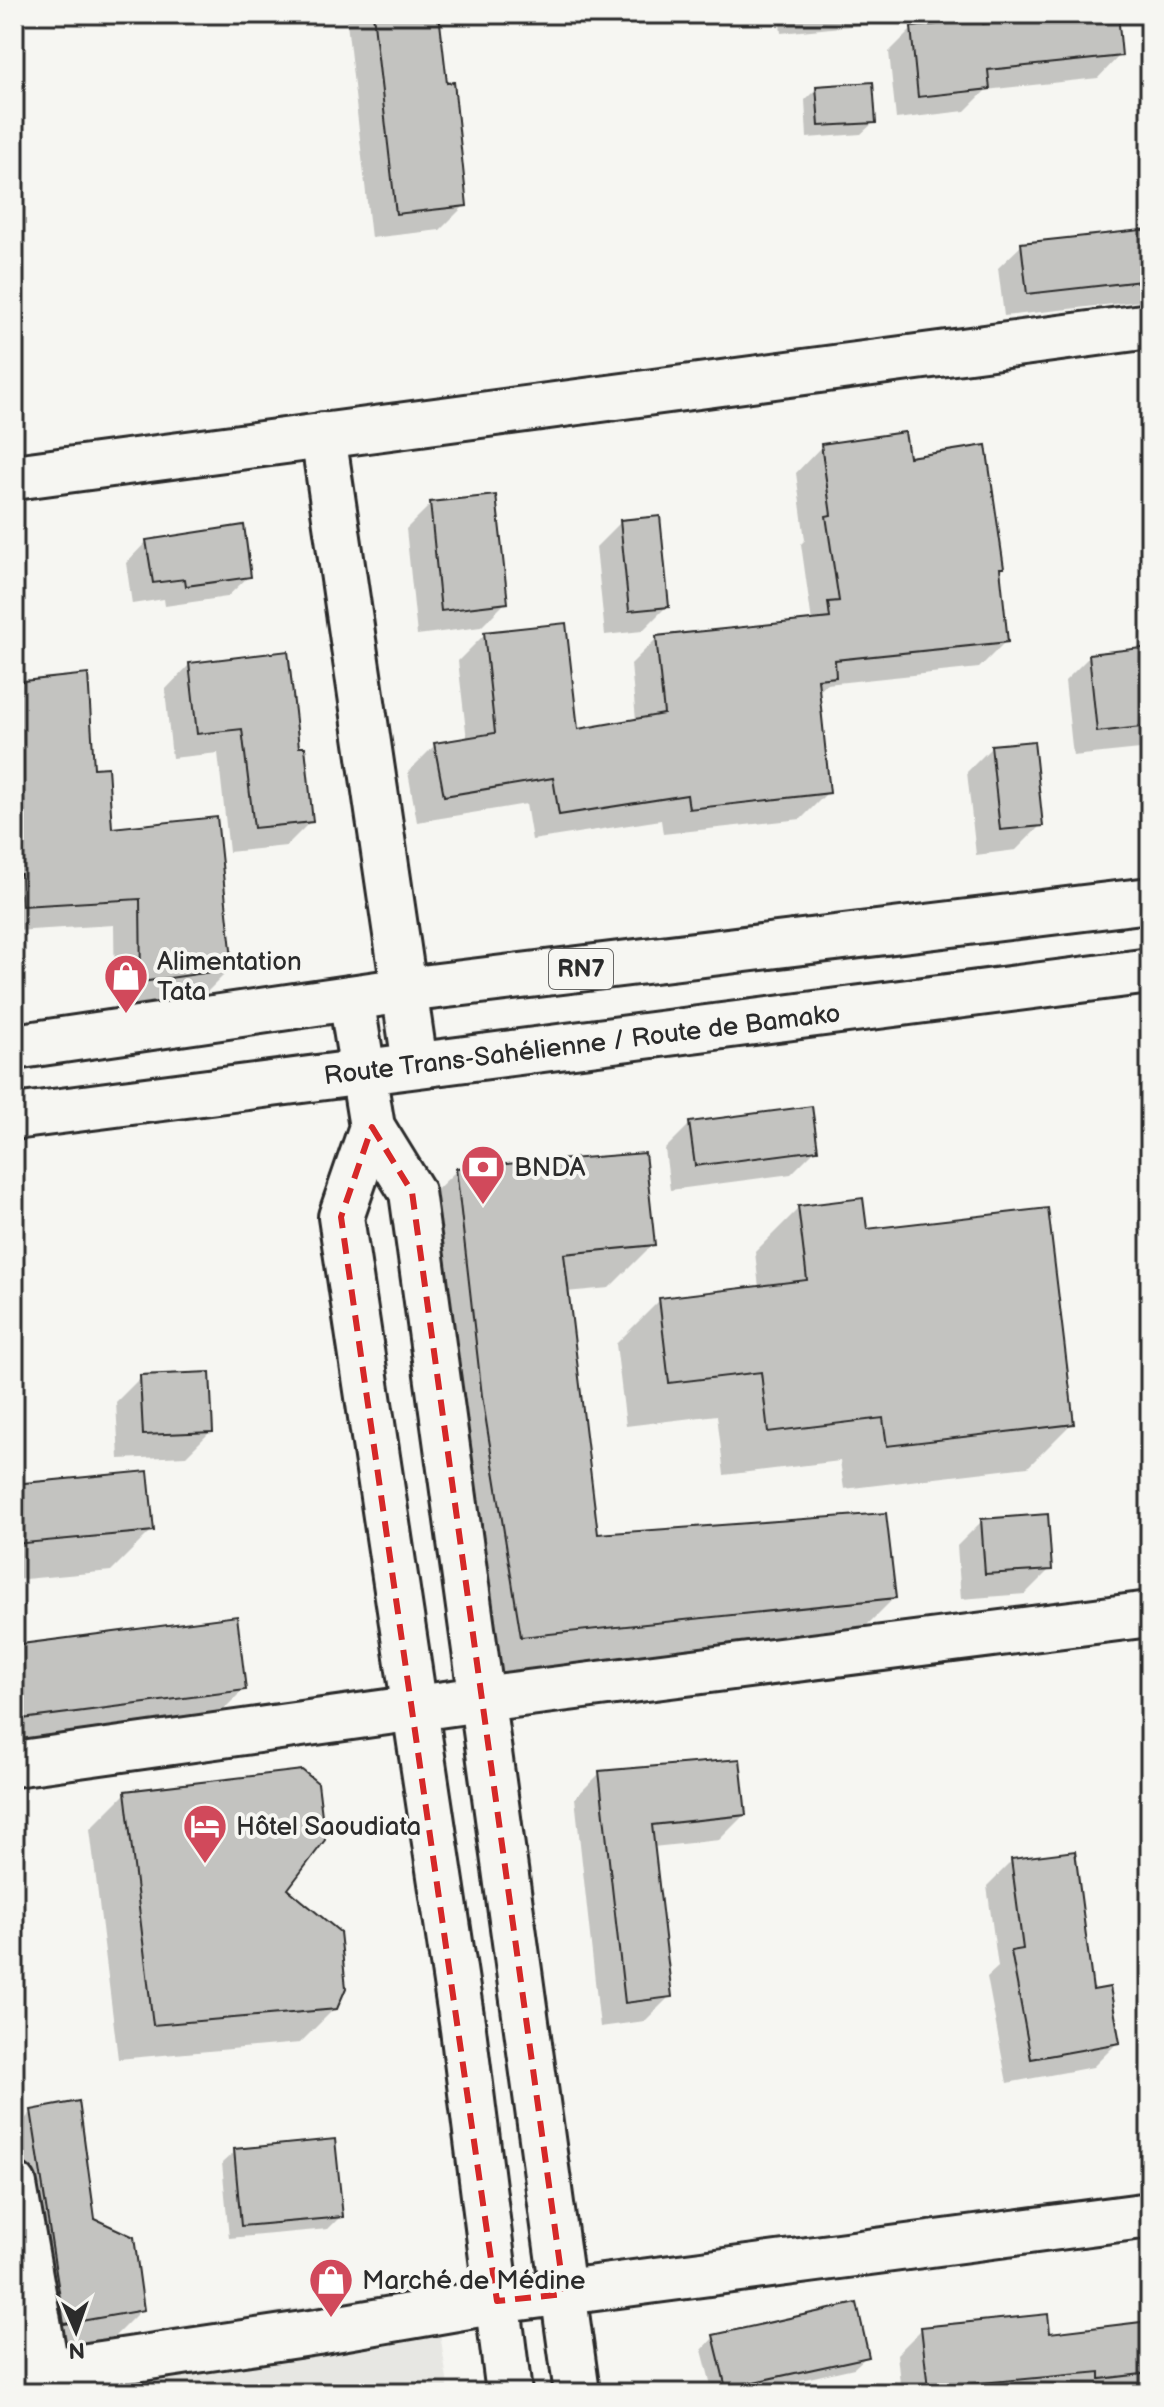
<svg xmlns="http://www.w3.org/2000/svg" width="1164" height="2407" font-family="'Balsamiq Sans',sans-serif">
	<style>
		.built { fill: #e7e7e3 }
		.shadow { fill: #0003 }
		.building { fill: #c3c3c0; stroke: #2b2b2b; stroke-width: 2 }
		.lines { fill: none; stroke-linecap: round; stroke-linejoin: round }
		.minor-casing { stroke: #2b2b2b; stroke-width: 50 }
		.highway-casing { stroke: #2b2b2b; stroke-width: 50 }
		.minor { stroke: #f6f6f2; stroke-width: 44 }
		.highway { stroke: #f6f6f2; stroke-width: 44 }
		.marked { fill: none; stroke: #d62828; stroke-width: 6; stroke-dasharray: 16 10; stroke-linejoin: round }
		.labels { text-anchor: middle; stroke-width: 8; stroke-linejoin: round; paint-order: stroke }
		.shield { fill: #f6f6f2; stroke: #686867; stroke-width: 2 }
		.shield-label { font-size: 24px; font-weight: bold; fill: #2b2b2b }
		.poi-label { font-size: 26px; fill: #2b2b2b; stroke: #f6f6f2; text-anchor: start }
		.street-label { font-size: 26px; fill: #2b2b2b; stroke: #f6f6f2 }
	</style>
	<rect width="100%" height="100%" fill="#f6f6f2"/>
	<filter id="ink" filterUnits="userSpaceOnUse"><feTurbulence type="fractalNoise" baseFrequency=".0125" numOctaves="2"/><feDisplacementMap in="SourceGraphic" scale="16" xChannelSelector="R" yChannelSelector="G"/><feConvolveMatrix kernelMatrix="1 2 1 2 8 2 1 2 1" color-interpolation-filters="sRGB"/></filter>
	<g filter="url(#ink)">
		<path class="built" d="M 433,2287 L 449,2393 L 14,2393 L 14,2352 Z"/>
		<path class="shadow" d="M 346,14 L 437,14 L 445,85 L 465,205 L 440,230 L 371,238 Z
			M 779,14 L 899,14 L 891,22 L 781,33 Z
			M 994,14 L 1116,14 L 1120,55 L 1098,78 L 986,90 L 965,111 L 896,119 L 889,52 L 912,29 L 995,20 Z
			M 817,88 L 874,122 L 861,134 L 807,138 L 805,100 Z
			M 1150,231 L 1150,300 L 1004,316 L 998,268 L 1022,245 Z
			M 822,446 L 907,459 L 1002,567 L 998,570 L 1006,641 L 979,668 L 827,684 L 817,693 L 828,792 L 801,819 L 663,834 L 661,820 L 532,840 L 526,804 L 417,822 L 408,772 L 435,745 L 467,740 L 458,661 L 485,634 L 576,731 L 636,721 L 631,664 L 657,638 L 812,622 L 801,544 L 805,540 L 796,473 Z
			M 431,504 L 506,602 L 481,627 L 417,635 L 406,529 Z
			M 621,522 L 667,606 L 642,631 L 605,635 L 596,547 Z
			M 147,541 L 249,576 L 227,597 L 165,606 L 164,599 L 132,604 L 126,563 Z
			M 1150,649 L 1150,748 L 1073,756 L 1065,681 L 1090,656 Z
			M 190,664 L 297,750 L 311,821 L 286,846 L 229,852 L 218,753 L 172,758 L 165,690 Z
			M 14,684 L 92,770 L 110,831 L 231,968 L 204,995 L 115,1007 L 114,925 L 14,931 Z
			M 992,747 L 1041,825 L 1016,850 L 976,855 L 967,772 Z
			M 690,1124 L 816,1149 L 791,1174 L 670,1190 L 665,1149 Z
			M 457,1170 L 653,1244 L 609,1288 L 566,1292 L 596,1536 L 894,1598 L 850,1642 L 477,1680 L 413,1213 Z
			M 799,1208 L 865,1232 L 1072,1423 L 1028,1467 L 844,1489 L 840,1461 L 724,1475 L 717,1415 L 626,1426 L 616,1344 L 660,1300 L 759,1288 L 755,1252 Z
			M 141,1377 L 211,1431 L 186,1456 L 119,1459 L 116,1402 Z
			M 14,1447 L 17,1486 L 152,1530 L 111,1571 L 14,1580 Z
			M 982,1521 L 1050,1569 L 1025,1594 L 961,1599 L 957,1546 Z
			M 14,1647 L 244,1689 L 203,1730 L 14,1755 Z
			M 600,1773 L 744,1815 L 719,1840 L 653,1847 L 670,1996 L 645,2021 L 600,2027 L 575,1798 Z
			M 126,1793 L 285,1890 L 336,2007 L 300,2043 L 118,2059 L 90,1829 Z
			M 1012,1861 L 1091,1992 L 1118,2042 L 1093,2067 L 1007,2083 L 987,1977 L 998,1967 L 987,1886 Z
			M 32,2112 L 142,2309 L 106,2345 L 29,2359 L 14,2260 L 14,2130 Z
			M 235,2151 L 341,2216 L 328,2229 L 229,2238 L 222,2163 Z
			M 1150,2323 L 1150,2393 L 901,2393 L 897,2354 L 922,2329 L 1048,2335 Z
			M 714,2337 L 867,2356 L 854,2368 L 760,2389 L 761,2393 L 713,2393 L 702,2350 Z"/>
		<path class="building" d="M 373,14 L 439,14 L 447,83 L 454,82 L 467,206 L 396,214 Z
			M 1073,14 L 1118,14 L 1122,56 L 988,70 L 990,89 L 918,97 L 911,27 L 982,19 L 983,24 Z
			M 873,82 L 876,123 L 819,126 L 816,86 Z
			M 1150,229 L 1150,280 L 1027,294 L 1021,243 Z
			M 905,432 L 909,457 L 986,445 L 1004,568 L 1000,568 L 1008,642 L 835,660 L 836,677 L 818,679 L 830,793 L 689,809 L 687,795 L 559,815 L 553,778 L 444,796 L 434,743 L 495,733 L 484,632 L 566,623 L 578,729 L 664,714 L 656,636 L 830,618 L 828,602 L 839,601 L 826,516 L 831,515 L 821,444 Z
			M 496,495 L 508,603 L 441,611 L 430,502 Z
			M 660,516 L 669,607 L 629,611 L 620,520 Z
			M 244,525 L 251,577 L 186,586 L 185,579 L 153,583 L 146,540 Z
			M 1150,647 L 1150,726 L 1097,732 L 1089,654 Z
			M 288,651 L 299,747 L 305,747 L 313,822 L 254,828 L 242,729 L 197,734 L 189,663 Z
			M 88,674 L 94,768 L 108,767 L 112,828 L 217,817 L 233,969 L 141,982 L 140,899 L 22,906 L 21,874 L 14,875 L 14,682 Z
			M 1034,741 L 1043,826 L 1000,830 L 991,745 Z
			M 812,1106 L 818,1150 L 695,1166 L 689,1122 Z
			M 645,1153 L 655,1245 L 564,1254 L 598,1534 L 886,1513 L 896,1598 L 521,1637 L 482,1396 L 456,1168 Z
			M 863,1198 L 867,1229 L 1048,1208 L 1074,1424 L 887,1446 L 883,1418 L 768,1432 L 761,1372 L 669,1383 L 659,1298 L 807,1280 L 798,1206 Z
			M 210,1372 L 213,1432 L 143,1435 L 140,1375 Z
			M 148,1471 L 154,1531 L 14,1544 L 14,1484 Z
			M 1048,1514 L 1052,1570 L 985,1574 L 981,1519 Z
			M 237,1616 L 246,1690 L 14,1720 L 14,1645 Z
			M 740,1759 L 746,1815 L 652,1825 L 672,1997 L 625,2003 L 599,1771 Z
			M 302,1770 L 318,1783 L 325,1840 L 288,1889 L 340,1932 L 346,1988 L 337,2009 L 153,2025 L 125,1791 Z
			M 1075,1851 L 1093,1990 L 1110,1987 L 1120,2043 L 1031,2059 L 1011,1951 L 1023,1949 L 1011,1859 Z
			M 79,2101 L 95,2219 L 134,2237 L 144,2310 L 64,2324 L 31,2110 Z
			M 335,2139 L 343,2217 L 241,2226 L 234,2149 Z
			M 857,2303 L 869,2357 L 726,2388 L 713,2335 Z
			M 1048,2314 L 1050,2333 L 1150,2321 L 1150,2373 L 1100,2379 L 1100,2372 L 928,2388 L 921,2327 Z"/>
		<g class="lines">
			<g class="minor-casing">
				<path id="minor" d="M 323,435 L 415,1064
					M 14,477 L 1150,326
					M 351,998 L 372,1127 L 412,1192 L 577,2393
					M 372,1127 L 341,1217 L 463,2029 L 509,2393
					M 14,1764 L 481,1699 L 1150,1614
					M 14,2185 L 47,2372
					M 14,2377 L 317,2332 L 497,2301 L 1150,2215"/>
			</g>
			<g class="highway-casing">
				<path id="highway" d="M 14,1047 L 405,990 L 1150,900
					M 14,1117 L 1150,971"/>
			</g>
			<use href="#minor" class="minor"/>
			<use href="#highway" class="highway"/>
		</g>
	</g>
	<path class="marked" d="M 372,1127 L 412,1192 L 564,2294 L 497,2301 L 341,1217 Z"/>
	<defs>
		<g id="shop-pin" transform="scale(2.3)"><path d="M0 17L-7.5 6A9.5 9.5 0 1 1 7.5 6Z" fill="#d1495b" stroke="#f6f6f2"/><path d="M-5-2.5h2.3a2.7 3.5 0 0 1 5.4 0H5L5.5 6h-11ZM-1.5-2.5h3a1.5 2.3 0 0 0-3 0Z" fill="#fff"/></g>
		<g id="bank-pin" transform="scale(2.3)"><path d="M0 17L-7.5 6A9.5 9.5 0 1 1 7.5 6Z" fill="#d1495b" stroke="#f6f6f2"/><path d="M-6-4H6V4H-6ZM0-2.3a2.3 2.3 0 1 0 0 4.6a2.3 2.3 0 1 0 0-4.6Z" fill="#fff"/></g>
		<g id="hotel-pin" transform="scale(2.3)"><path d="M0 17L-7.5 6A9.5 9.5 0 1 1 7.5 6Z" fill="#d1495b" stroke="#f6f6f2"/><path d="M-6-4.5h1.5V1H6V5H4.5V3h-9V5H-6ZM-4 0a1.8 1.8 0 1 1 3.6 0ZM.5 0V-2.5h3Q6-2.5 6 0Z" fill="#fff"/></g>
	</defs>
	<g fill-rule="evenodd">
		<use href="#shop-pin" x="126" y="976"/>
		<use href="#bank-pin" x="483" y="1167"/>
		<use href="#hotel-pin" x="205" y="1826"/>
		<use href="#shop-pin" x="331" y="2280"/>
	</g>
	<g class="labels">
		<rect class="shield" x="549" y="949" width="64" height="40" rx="6"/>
		<g class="shield-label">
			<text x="581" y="977">RN7</text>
		</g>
		<g class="poi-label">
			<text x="157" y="970">Alimentation<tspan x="157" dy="30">Tata</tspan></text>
			<text x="514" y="1176">BNDA</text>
			<text x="236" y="1835">Hôtel Saoudiata</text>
			<text x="362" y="2289">Marché de Médine</text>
		</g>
		<g class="street-label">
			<text transform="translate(582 1044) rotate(-7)" y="9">Route Trans-Sahélienne / Route de Bamako</text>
		</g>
	</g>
	<rect width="1164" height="2407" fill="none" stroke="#f6f6f2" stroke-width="48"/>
	<rect x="24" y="24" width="1116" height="2359" fill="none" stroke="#2b2b2b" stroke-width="3" filter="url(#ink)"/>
	<g transform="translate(76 2331) rotate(178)" stroke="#f6f6f2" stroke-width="6" paint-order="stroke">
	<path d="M0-6L14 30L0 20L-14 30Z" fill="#2b2b2b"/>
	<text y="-12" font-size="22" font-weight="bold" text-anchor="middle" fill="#2b2b2b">N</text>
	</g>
</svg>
